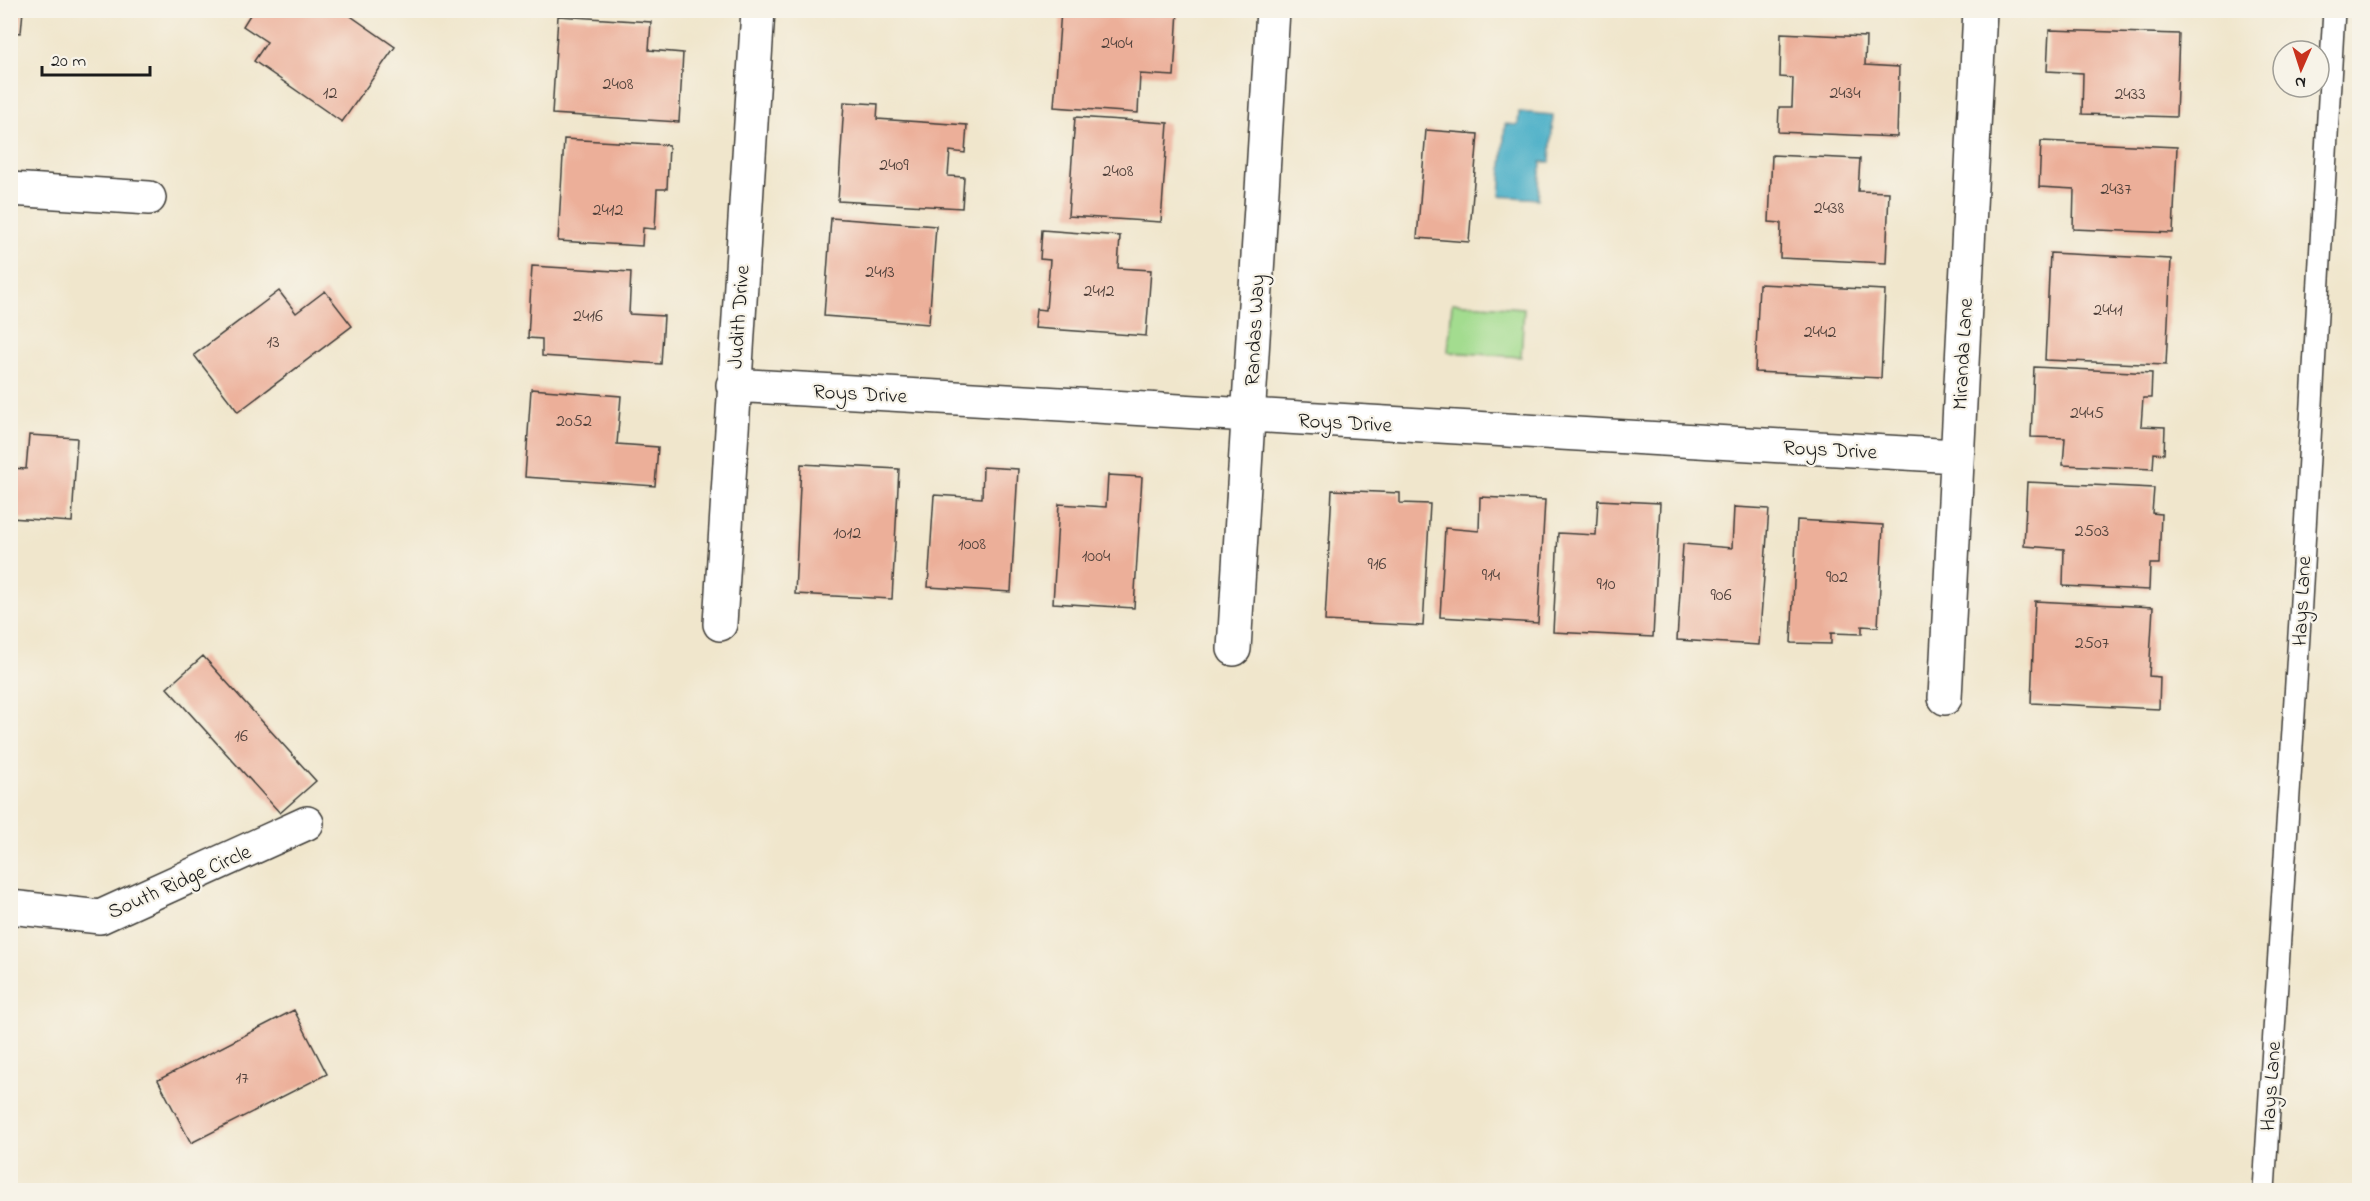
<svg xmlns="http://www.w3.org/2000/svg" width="2370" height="1201" font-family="'Indie Flower',sans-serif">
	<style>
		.green { fill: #a3dc8f; stroke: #607c56; stroke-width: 1.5 }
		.water { fill: #48afc7; stroke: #326672; stroke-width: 1.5 }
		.building { fill: #ecaf99 }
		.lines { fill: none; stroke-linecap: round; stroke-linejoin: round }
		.service-casing { stroke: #3c3a36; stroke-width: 24 }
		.minor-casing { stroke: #3c3a36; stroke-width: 36 }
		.service { stroke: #fff; stroke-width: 21 }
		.minor { stroke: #fff; stroke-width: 33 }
		.labels { text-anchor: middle; stroke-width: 4.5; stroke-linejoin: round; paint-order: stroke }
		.number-label { font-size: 18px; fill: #50413b }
		.street-label { font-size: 21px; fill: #1c1c1c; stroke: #f7f3e8 }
	</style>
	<rect width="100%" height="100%" fill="#f7f3e8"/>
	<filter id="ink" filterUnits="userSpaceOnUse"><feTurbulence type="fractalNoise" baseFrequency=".0167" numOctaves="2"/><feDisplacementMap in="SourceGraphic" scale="12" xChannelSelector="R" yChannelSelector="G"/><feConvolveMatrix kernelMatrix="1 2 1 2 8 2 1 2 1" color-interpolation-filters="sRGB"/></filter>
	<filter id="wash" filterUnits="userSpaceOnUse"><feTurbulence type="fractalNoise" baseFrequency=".008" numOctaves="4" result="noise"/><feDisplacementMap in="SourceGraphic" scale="24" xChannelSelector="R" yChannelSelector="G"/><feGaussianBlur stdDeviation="1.35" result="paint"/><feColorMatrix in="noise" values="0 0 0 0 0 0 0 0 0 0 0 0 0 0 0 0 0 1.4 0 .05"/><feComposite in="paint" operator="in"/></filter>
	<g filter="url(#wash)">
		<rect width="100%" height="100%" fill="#f0e6cc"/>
		<path class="green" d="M 1452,303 L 1524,308 L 1521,357 L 1448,352 Z"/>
		<path class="water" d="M 1519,112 L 1553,115 L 1550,162 L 1541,162 L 1538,199 L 1500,196 L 1505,124 L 1518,125 Z"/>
		<g id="blocks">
			<path class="building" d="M 10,10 L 23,10 L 21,33 L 10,32 Z
				M 253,10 L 342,10 L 395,47 L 342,122 L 254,61 L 267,42 L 243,26 Z
				M 1061,10 L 1178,10 L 1174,76 L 1140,74 L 1138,113 L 1054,107 Z
				M 558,16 L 651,22 L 649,50 L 683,53 L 679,122 L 552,114 Z
				M 2049,30 L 2179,34 L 2176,117 L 2082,114 L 2083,73 L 2047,71 Z
				M 1781,33 L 1866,37 L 1865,65 L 1899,67 L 1897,137 L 1778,132 L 1779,107 L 1792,107 L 1793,78 L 1780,77 Z
				M 844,102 L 878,104 L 877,119 L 967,125 L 965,153 L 950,151 L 948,176 L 964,177 L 962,208 L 838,201 Z
				M 1075,117 L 1168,123 L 1161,222 L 1068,216 Z
				M 1426,130 L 1478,134 L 1469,242 L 1417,238 Z
				M 564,139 L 669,145 L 667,189 L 657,189 L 655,229 L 643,228 L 642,246 L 558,241 Z
				M 2041,141 L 2177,147 L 2173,233 L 2073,229 L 2074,189 L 2039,187 Z
				M 1772,155 L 1860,159 L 1858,191 L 1889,192 L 1886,263 L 1780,258 L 1781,223 L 1769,222 Z
				M 831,218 L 936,226 L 929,324 L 824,316 Z
				M 1042,230 L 1120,236 L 1118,268 L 1151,270 L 1146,336 L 1034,328 L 1036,309 L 1046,310 L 1050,260 L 1040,259 Z
				M 2050,253 L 2171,259 L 2166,365 L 2045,360 Z
				M 532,266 L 631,272 L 629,314 L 664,316 L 661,364 L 542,356 L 542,339 L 528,338 Z
				M 1759,284 L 1885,290 L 1881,378 L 1755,372 Z
				M 279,291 L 296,313 L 325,291 L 352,326 L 238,412 L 194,355 Z
				M 2034,367 L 2152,373 L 2151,398 L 2143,398 L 2141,426 L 2165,427 L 2164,454 L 2154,453 L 2153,469 L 2063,465 L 2065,438 L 2031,437 Z
				M 531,389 L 621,396 L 617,444 L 658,447 L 655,486 L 525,477 Z
				M 29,435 L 77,438 L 72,522 L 10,518 L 10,468 L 26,469 Z
				M 801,464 L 899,469 L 892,599 L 795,594 Z
				M 983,467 L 1018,469 L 1011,592 L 928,587 L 934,495 L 982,498 Z
				M 1108,475 L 1142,477 L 1134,608 L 1053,603 L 1059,504 L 1106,507 Z
				M 2027,482 L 2154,488 L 2152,513 L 2161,514 L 2159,564 L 2150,564 L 2149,590 L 2063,586 L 2064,549 L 2024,546 Z
				M 1332,490 L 1400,493 L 1400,503 L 1430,504 L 1423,626 L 1325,621 Z
				M 1480,497 L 1545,500 L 1538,623 L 1440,617 L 1445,528 L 1479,531 Z
				M 1598,500 L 1660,503 L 1653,637 L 1553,632 L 1558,533 L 1596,535 Z
				M 1734,507 L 1769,509 L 1759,645 L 1677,640 L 1683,544 L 1732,548 Z
				M 1797,520 L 1883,525 L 1878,627 L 1862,626 L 1862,634 L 1831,633 L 1831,644 L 1791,643 Z
				M 2035,601 L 2153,607 L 2149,676 L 2160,677 L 2159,709 L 2031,703 Z
				M 203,656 L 316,781 L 280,813 L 167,688 Z
				M 294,1010 L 327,1074 L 191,1143 L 158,1080 Z"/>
		</g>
	</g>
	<g filter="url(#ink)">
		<use href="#blocks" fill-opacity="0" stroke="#3c3a36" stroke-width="1.5"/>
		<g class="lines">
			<g class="service-casing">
				<path id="service" d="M 2264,1190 L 2300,619 L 2334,10"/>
			</g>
			<g class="minor-casing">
				<path id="minor" d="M 10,189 L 149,198
					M 733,385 L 1956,456
					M 720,624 L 758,10
					M 1234,649 L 1273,10
					M 1945,698 L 1980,10
					M 10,907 L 100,917 L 307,823"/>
			</g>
			<use href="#service" class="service"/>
			<use href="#minor" class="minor"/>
		</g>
	</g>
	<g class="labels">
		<g class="number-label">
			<text x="1117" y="48">2404</text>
			<text x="618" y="89">2408</text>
			<text x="330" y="98">12</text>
			<text x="1845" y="98">2434</text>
			<text x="2130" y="99">2433</text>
			<text x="894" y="170">2409</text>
			<text x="1118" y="176">2408</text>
			<text x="2116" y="194">2437</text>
			<text x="1829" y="213">2438</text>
			<text x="608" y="215">2412</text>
			<text x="880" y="277">2413</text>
			<text x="1099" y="296">2412</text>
			<text x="2108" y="315">2441</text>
			<text x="588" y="321">2416</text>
			<text x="1820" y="337">2442</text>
			<text x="273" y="347">13</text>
			<text x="2087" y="418">2445</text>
			<text x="574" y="426">2052</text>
			<text x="2092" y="536">2503</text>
			<text x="847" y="538">1012</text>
			<text x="972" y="549">1008</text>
			<text x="1096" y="561">1004</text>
			<text x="1377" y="569">916</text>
			<text x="1491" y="580">914</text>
			<text x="1837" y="582">902</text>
			<text x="1606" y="589">910</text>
			<text x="1721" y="600">906</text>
			<text x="2092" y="648">2507</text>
			<text x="241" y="741">16</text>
			<text x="242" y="1083">17</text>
		</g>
		<g class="street-label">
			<text transform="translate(738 317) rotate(-86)" y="7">Judith Drive</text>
			<text transform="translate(1254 330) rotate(-87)" y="7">Randas Way</text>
			<text transform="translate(1962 354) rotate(-87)" y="7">Miranda Lane</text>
			<text transform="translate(860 393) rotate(3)" y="7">Roys Drive</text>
			<text transform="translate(1345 422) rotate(3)" y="7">Roys Drive</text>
			<text transform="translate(1830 449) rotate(3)" y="7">Roys Drive</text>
			<text transform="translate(2301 601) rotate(-87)" y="7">Hays Lane</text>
			<text transform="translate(179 881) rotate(-24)" y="7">South Ridge Circle</text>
			<text transform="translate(2270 1086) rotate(-86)" y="7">Hays Lane</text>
		</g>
	</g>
	<rect width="2370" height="1201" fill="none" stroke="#f7f3e8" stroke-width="36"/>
	<g transform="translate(2301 69) rotate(183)"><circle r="28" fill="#f7f3e8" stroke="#9f9d96" stroke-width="1.5"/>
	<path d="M0-4.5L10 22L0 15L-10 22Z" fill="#c8321e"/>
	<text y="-9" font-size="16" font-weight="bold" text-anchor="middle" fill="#1c1c1c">N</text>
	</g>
	<path d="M42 66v9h108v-9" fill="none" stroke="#1c1c1c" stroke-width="3"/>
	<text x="51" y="66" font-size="18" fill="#1c1c1c" stroke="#f7f3e8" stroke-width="4.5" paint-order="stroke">20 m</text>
</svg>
